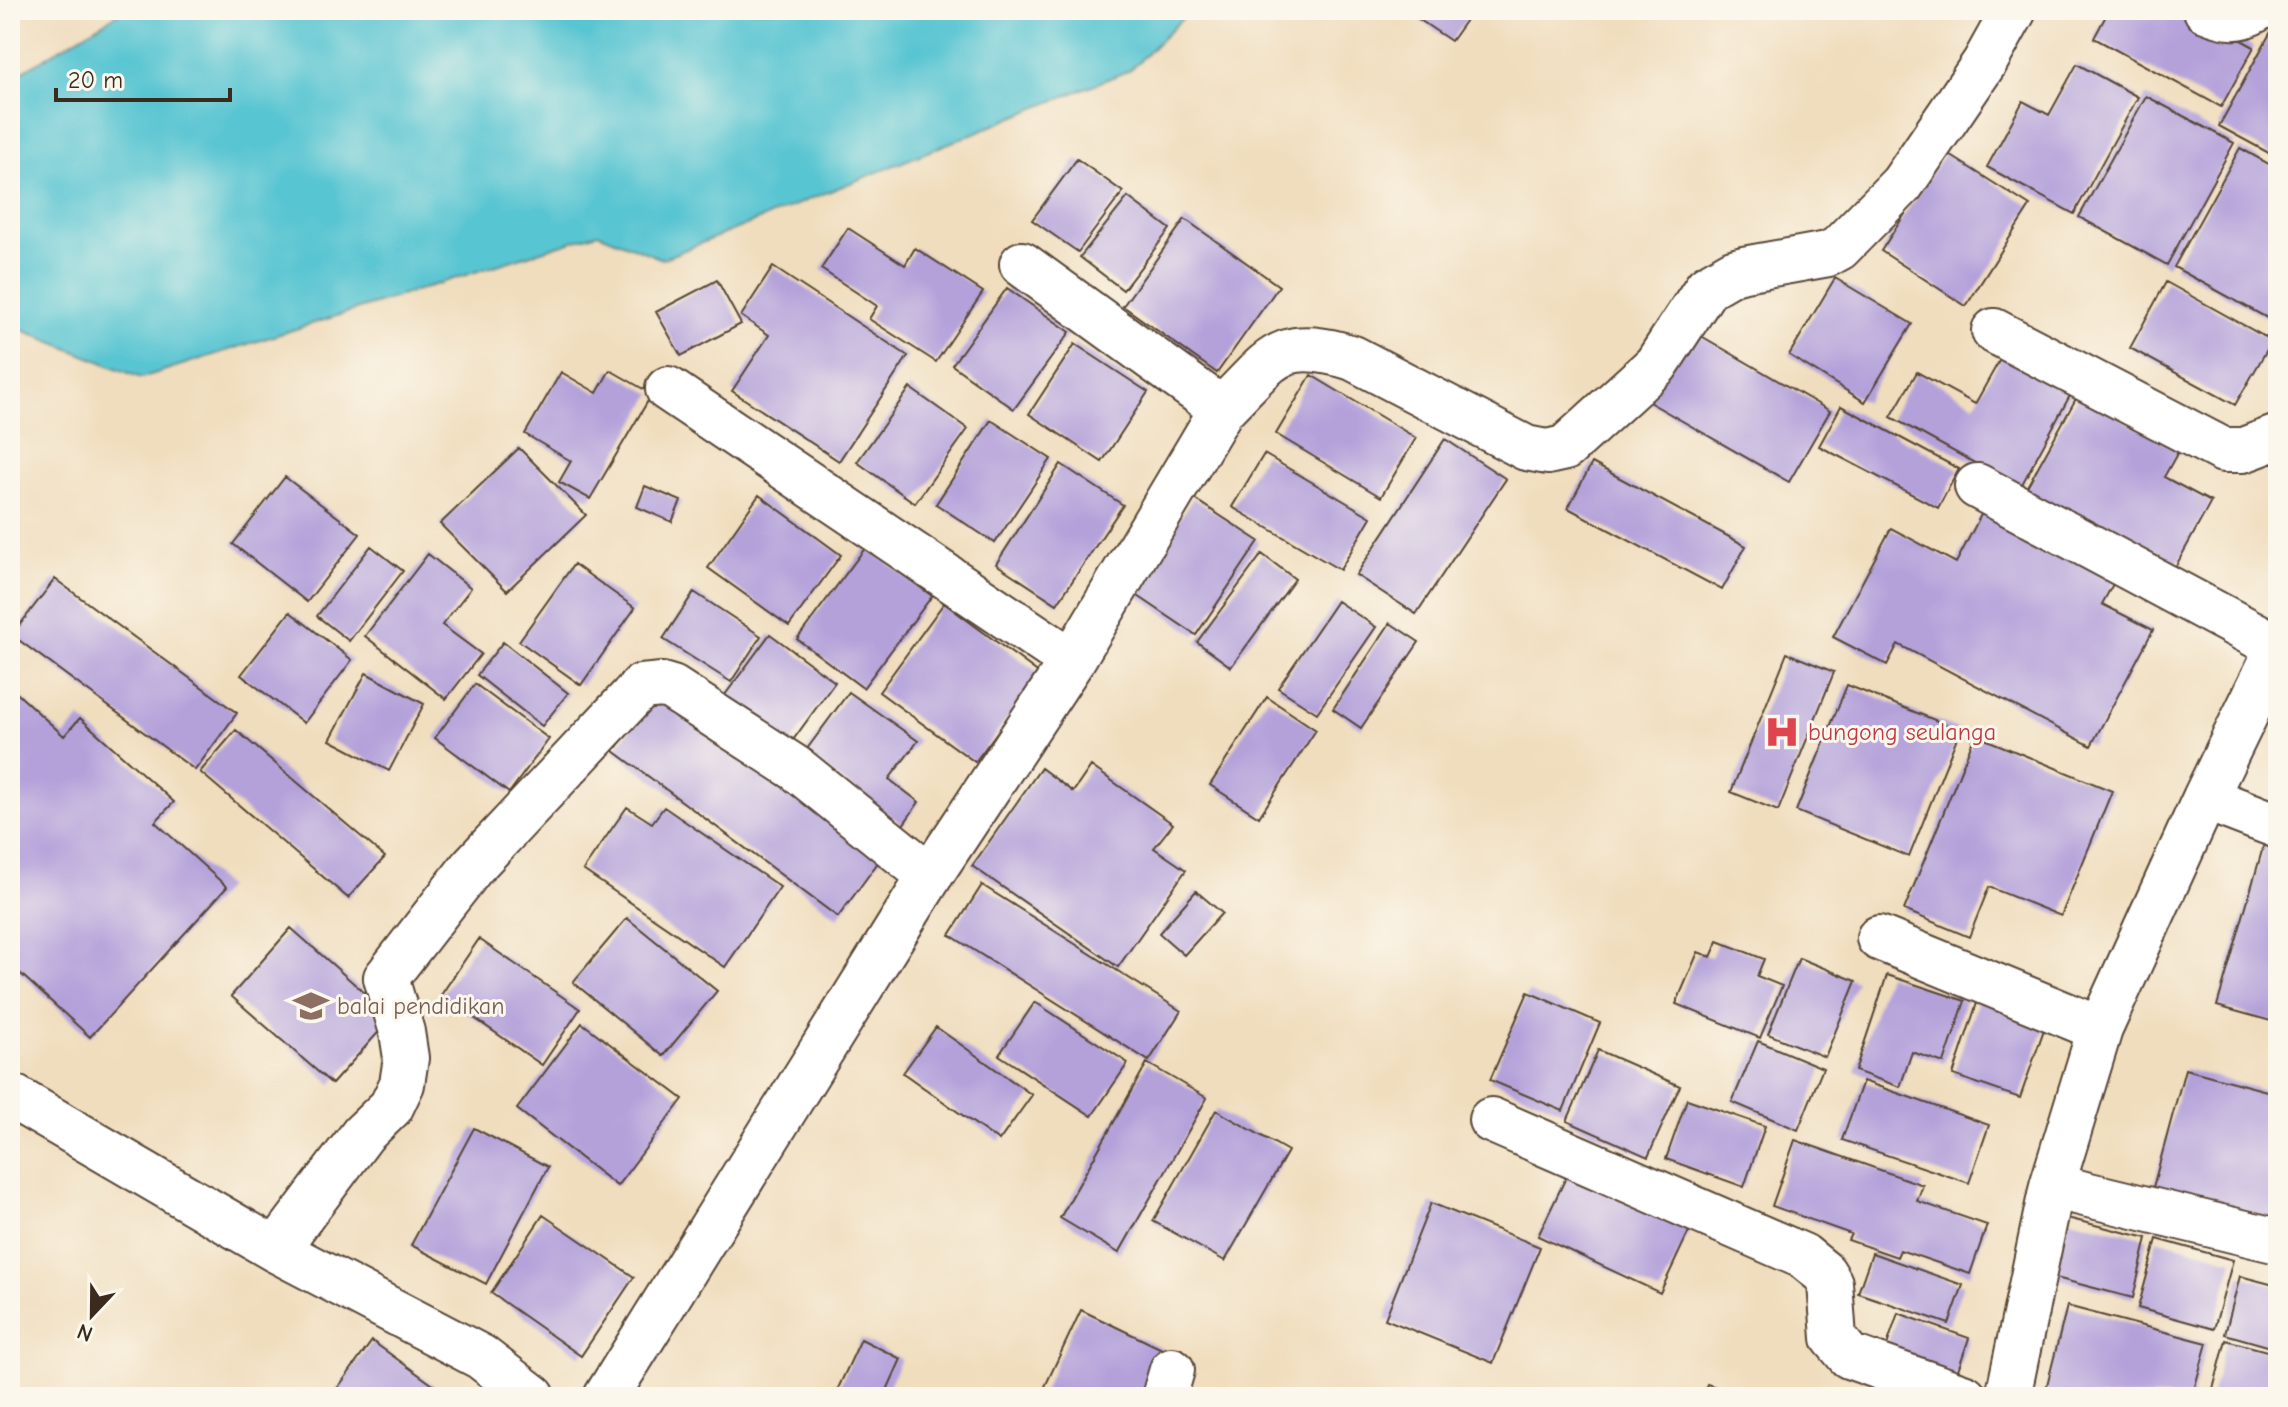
<svg xmlns="http://www.w3.org/2000/svg" width="2288" height="1407" font-family="'Comic Neue',sans-serif">
	<style>
		.water { fill: #59c5d2; stroke: #4a7878; stroke-width: 2 }
		.building { fill: #b4a1da }
		.lines { fill: none; stroke-linecap: round; stroke-linejoin: round }
		.minor-casing { stroke: #564536; stroke-width: 48 }
		.minor { stroke: #fff; stroke-width: 44 }
		.labels { text-anchor: middle; stroke-width: 6; stroke-linejoin: round; paint-order: stroke }
		.health-label { font-size: 24px; fill: #be3a42; stroke: #fbf7ec; text-anchor: start }
		.education-label { font-size: 24px; fill: #785e54; stroke: #fbf7ec; text-anchor: start }
	</style>
	<rect width="100%" height="100%" fill="#fbf7ec"/>
	<filter id="ink" filterUnits="userSpaceOnUse"><feTurbulence type="fractalNoise" baseFrequency=".0125" numOctaves="2"/><feDisplacementMap in="SourceGraphic" scale="16" xChannelSelector="R" yChannelSelector="G"/><feConvolveMatrix kernelMatrix="1 2 1 2 8 2 1 2 1" color-interpolation-filters="sRGB"/></filter>
	<filter id="wash" filterUnits="userSpaceOnUse"><feTurbulence type="fractalNoise" baseFrequency=".006" numOctaves="4" result="noise"/><feDisplacementMap in="SourceGraphic" scale="32" xChannelSelector="R" yChannelSelector="G"/><feGaussianBlur stdDeviation="1.8" result="paint"/><feColorMatrix in="noise" values="0 0 0 0 0 0 0 0 0 0 0 0 0 0 0 0 0 1.4 0 .05"/><feComposite in="paint" operator="in"/></filter>
	<g filter="url(#wash)">
		<rect width="100%" height="100%" fill="#f0ddbd"/>
		<path class="water" d="M 192,10 L 1191,10 L 1130,70 L 662,259 L 598,233 L 141,378 L 10,325 L 10,79 L 121,12 Z"/>
		<g id="blocks">
			<path class="building" d="M 1405,10 L 1473,10 L 1451,41 Z
				M 2109,10 L 2187,10 L 2254,47 L 2221,107 L 2094,38 Z
				M 2273,28 L 2278,31 L 2278,158 L 2219,126 Z
				M 2077,64 L 2138,97 L 2074,214 L 1987,167 L 2023,101 L 2049,115 Z
				M 2146,96 L 2234,143 L 2167,265 L 2079,217 Z
				M 2240,148 L 2278,169 L 2278,324 L 2174,267 Z
				M 1945,152 L 2030,206 L 1966,306 L 1881,251 Z
				M 1077,159 L 1123,192 L 1078,252 L 1032,220 Z
				M 1128,197 L 1170,229 L 1123,290 L 1080,257 Z
				M 1185,219 L 1279,286 L 1217,373 L 1123,306 Z
				M 848,228 L 905,265 L 915,248 L 983,292 L 936,362 L 869,319 L 877,306 L 821,269 Z
				M 773,267 L 908,356 L 839,461 L 732,391 L 769,335 L 741,316 Z
				M 1835,278 L 1912,324 L 1865,402 L 1789,355 Z
				M 717,280 L 741,324 L 681,356 L 656,312 Z
				M 2166,282 L 2272,341 L 2235,405 L 2130,348 Z
				M 1007,288 L 1070,332 L 1014,409 L 952,365 Z
				M 1691,330 L 1830,411 L 1789,482 L 1649,402 Z
				M 1075,344 L 1148,392 L 1102,462 L 1029,414 Z
				M 2004,352 L 2073,390 L 2020,488 L 1891,417 L 1917,372 L 1975,404 Z
				M 610,370 L 652,394 L 590,499 L 559,482 L 571,461 L 525,434 L 561,372 L 597,393 Z
				M 1311,375 L 1416,438 L 1381,497 L 1276,434 Z
				M 910,388 L 968,429 L 915,503 L 857,462 Z
				M 2078,395 L 2179,450 L 2164,477 L 2211,502 L 2172,573 L 2024,492 Z
				M 1841,406 L 1959,469 L 1938,508 L 1819,446 Z
				M 991,420 L 1051,459 L 995,543 L 936,504 Z
				M 1445,439 L 1506,479 L 1416,614 L 1356,575 Z
				M 519,448 L 586,515 L 507,591 L 440,524 Z
				M 1264,454 L 1371,517 L 1340,570 L 1232,507 Z
				M 1592,463 L 1746,546 L 1722,590 L 1568,508 Z
				M 1061,464 L 1123,505 L 1057,604 L 996,564 Z
				M 285,477 L 360,534 L 307,602 L 233,544 Z
				M 645,486 L 681,501 L 672,522 L 637,507 Z
				M 759,495 L 841,555 L 789,626 L 708,568 Z
				M 1193,498 L 1259,541 L 1196,635 L 1132,592 Z
				M 1986,505 L 2118,575 L 2102,604 L 2153,630 L 2091,746 L 1898,644 L 1887,665 L 1833,637 L 1891,528 L 1956,563 Z
				M 371,546 L 403,571 L 349,641 L 317,616 Z
				M 866,547 L 932,596 L 863,688 L 797,639 Z
				M 428,554 L 471,588 L 442,625 L 481,654 L 446,699 L 365,636 Z
				M 1262,554 L 1295,579 L 1231,667 L 1197,642 Z
				M 574,564 L 635,608 L 581,685 L 519,641 Z
				M 55,579 L 237,713 L 195,770 L 12,635 Z
				M 694,592 L 761,636 L 731,682 L 663,639 Z
				M 1337,601 L 1376,627 L 1317,713 L 1278,688 Z
				M 944,603 L 1040,674 L 975,762 L 879,692 Z
				M 290,612 L 352,660 L 304,723 L 241,675 Z
				M 1390,623 L 1419,642 L 1361,728 L 1333,709 Z
				M 770,634 L 835,682 L 785,751 L 719,703 Z
				M 503,642 L 568,693 L 542,726 L 477,675 Z
				M 1787,653 L 1834,672 L 1778,811 L 1731,792 Z
				M 366,673 L 424,704 L 389,771 L 330,740 Z
				M 475,684 L 549,739 L 509,793 L 435,738 Z
				M 1847,685 L 1960,730 L 1909,857 L 1796,811 Z
				M 10,687 L 64,736 L 80,718 L 174,802 L 155,822 L 227,887 L 90,1037 L 10,964 Z
				M 658,691 L 882,857 L 838,917 L 614,751 Z
				M 849,692 L 918,741 L 889,779 L 919,802 L 903,825 L 804,753 Z
				M 1267,697 L 1316,730 L 1259,817 L 1210,785 Z
				M 236,730 L 385,857 L 348,898 L 200,772 Z
				M 1975,735 L 2112,791 L 2061,916 L 1989,887 L 1969,937 L 1904,910 Z
				M 1091,766 L 1173,824 L 1154,848 L 1186,870 L 1118,967 L 972,866 L 1041,768 L 1073,792 Z
				M 627,807 L 652,823 L 664,807 L 780,887 L 725,967 L 583,870 Z
				M 2266,837 L 2278,841 L 2278,1023 L 2217,1006 Z
				M 982,885 L 1181,1011 L 1149,1061 L 950,935 Z
				M 1196,891 L 1222,913 L 1184,955 L 1159,933 Z
				M 627,918 L 717,991 L 663,1056 L 573,982 Z
				M 291,928 L 392,1017 L 332,1084 L 231,996 Z
				M 479,939 L 580,1009 L 542,1065 L 441,995 Z
				M 1718,941 L 1764,959 L 1757,976 L 1782,986 L 1760,1038 L 1676,1004 L 1698,952 L 1711,957 Z
				M 1799,958 L 1856,981 L 1825,1057 L 1768,1034 Z
				M 1887,975 L 1965,1001 L 1944,1063 L 1912,1052 L 1900,1087 L 1855,1071 Z
				M 1981,991 L 2049,1015 L 2020,1098 L 1953,1075 Z
				M 1528,992 L 1600,1023 L 1563,1111 L 1490,1080 Z
				M 1035,1002 L 1128,1063 L 1092,1116 L 999,1055 Z
				M 582,1023 L 683,1099 L 617,1186 L 517,1109 Z
				M 936,1027 L 1032,1095 L 999,1141 L 903,1073 Z
				M 1758,1041 L 1823,1068 L 1798,1130 L 1732,1102 Z
				M 1598,1050 L 1680,1086 L 1648,1157 L 1567,1121 Z
				M 1147,1063 L 1207,1098 L 1119,1253 L 1060,1218 Z
				M 2185,1069 L 2278,1094 L 2278,1225 L 2152,1191 Z
				M 1863,1081 L 1989,1125 L 1969,1183 L 1842,1140 Z
				M 1687,1099 L 1765,1126 L 1744,1187 L 1666,1159 Z
				M 1216,1110 L 1288,1151 L 1225,1261 L 1153,1221 Z
				M 474,1128 L 548,1167 L 486,1284 L 411,1245 Z
				M 1795,1140 L 1923,1185 L 1917,1201 L 1987,1225 L 1970,1274 L 1900,1250 L 1897,1257 L 1848,1240 L 1851,1234 L 1772,1206 Z
				M 1569,1171 L 1691,1227 L 1660,1293 L 1538,1236 Z
				M 1431,1203 L 1540,1247 L 1493,1363 L 1385,1319 Z
				M 543,1215 L 634,1277 L 581,1356 L 491,1293 Z
				M 2067,1218 L 2147,1238 L 2133,1298 L 2052,1277 Z
				M 2157,1239 L 2233,1260 L 2214,1329 L 2138,1308 Z
				M 1872,1253 L 1963,1285 L 1949,1324 L 1858,1293 Z
				M 2240,1276 L 2278,1286 L 2278,1349 L 2225,1334 Z
				M 2067,1306 L 2207,1343 L 2192,1397 L 2059,1397 L 2045,1393 Z
				M 1081,1310 L 1162,1349 L 1140,1397 L 1040,1397 Z
				M 1898,1313 L 1969,1338 L 1951,1390 L 1880,1366 Z
				M 861,1339 L 901,1359 L 884,1397 L 834,1397 Z
				M 2226,1340 L 2278,1354 L 2278,1397 L 2211,1397 Z
				M 372,1341 L 440,1390 L 434,1397 L 331,1397 Z
				M 1707,1384 L 1745,1396 L 1745,1397 L 1702,1397 Z"/>
		</g>
	</g>
	<g filter="url(#ink)">
		<use href="#blocks" fill-opacity="0" stroke="#564536" stroke-width="2"/>
		<g class="lines">
			<g class="minor-casing">
				<path id="minor" d="M 2206,10 C 2226,18 2238,21 2256,10
					M 1022,264 L 1222,409 L 1072,661
					M 1994,331 L 2223,450 L 2243,450 L 2278,437
					M 1222,409 C 1273,359 1277,335 1353,358 L 1526,448 L 1547,452 L 1565,448 L 1656,365 L 1707,287 L 1733,272 L 1744,269 L 1828,254 L 1839,248 L 1902,184 L 1985,62 L 2014,10
					M 1977,486 L 2278,647
					M 2205,798 L 2278,826
					M 1879,938 L 2100,1029
					M 10,1095 L 276,1250 L 481,1357 L 533,1397
					M 1491,1120 L 1803,1256 L 1824,1273 L 1830,1283 L 1834,1338 L 1849,1356 L 1965,1397
					M 2052,1186 L 2278,1241
					M 276,1250 L 363,1134 L 391,1107 L 402,1084 L 406,1058 L 402,1032 L 386,978 L 472,867 L 641,687 L 662,685 L 672,688 L 797,769 L 930,876
					M 606,1397 L 930,876 L 1072,661 L 668,389
					M 1164,1397 L 1172,1370
					M 2008,1397 L 2052,1186 L 2100,1029 L 2205,798 L 2278,648"/>
			</g>
			<use href="#minor" class="minor"/>
		</g>
	</g>
	<defs>
		<g id="hospital-bare" transform="scale(2.76)"><path d="M-5-5h3v3.5h4V-5h3V5h-3V1.5h-4V5h-3Z" fill="#e0444e" stroke="#fbf7ec" stroke-width="2.5" paint-order="stroke"/></g>
		<g id="university-bare" transform="scale(2.76)"><path d="M0-5L7-2L0 1L-7-2ZM-4 1L0 2.5L4 1V4Q0 6-4 4Z" fill="#8d6e63" stroke="#fbf7ec" stroke-width="2.5" paint-order="stroke"/></g>
	</defs>
	<g fill-rule="evenodd">
		<use href="#hospital-bare" x="1782" y="732"/>
		<use href="#university-bare" x="311" y="1006"/>
	</g>
	<g class="labels">
		<g class="health-label">
			<text x="1808" y="740">bungong seulanga</text>
		</g>
		<g class="education-label">
			<text x="337" y="1014">balai pendidikan</text>
		</g>
	</g>
	<rect width="2288" height="1407" fill="none" stroke="#fbf7ec" stroke-width="40"/>
	<g transform="translate(92 1315) rotate(202)" stroke="#fbf7ec" stroke-width="6" paint-order="stroke">
	<path d="M0-6L14 30L0 20L-14 30Z" fill="#3b2a1e"/>
	<text y="-12" font-size="22" font-weight="bold" text-anchor="middle" fill="#3b2a1e">N</text>
	</g>
	<path d="M56 88v12h174v-12" fill="none" stroke="#3b2a1e" stroke-width="4"/>
	<text x="68" y="88" font-size="24" fill="#3b2a1e" stroke="#fbf7ec" stroke-width="6" paint-order="stroke">20 m</text>
</svg>
